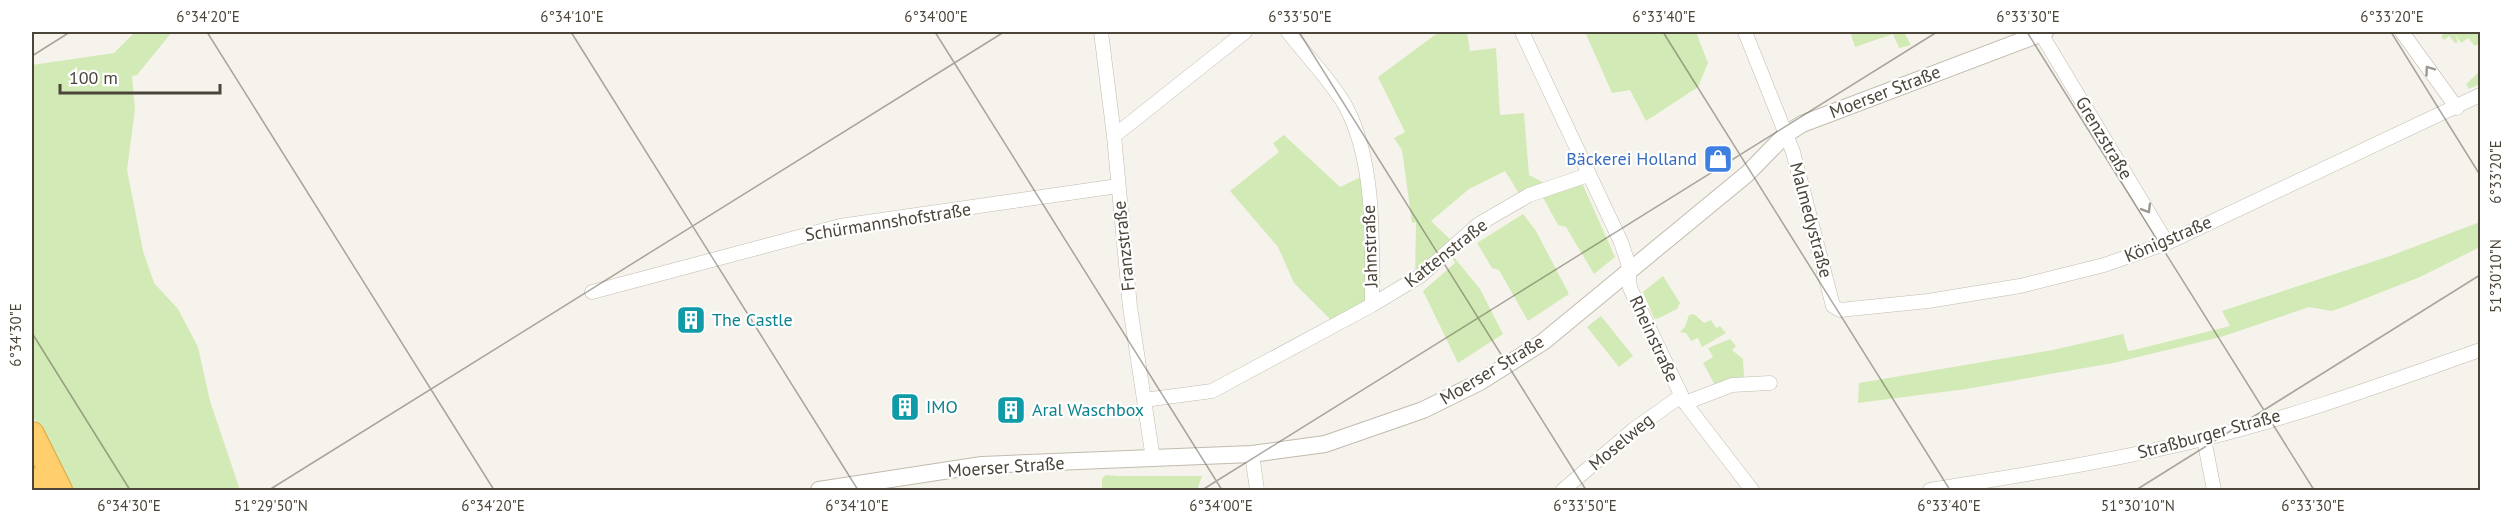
<svg xmlns="http://www.w3.org/2000/svg" width="2512" height="522" font-family="'PT Sans',sans-serif">
	<style>
		.green { fill: #d2eab5 }
		.lines { fill: none; stroke-linecap: round; stroke-linejoin: round }
		.minor-casing { stroke: #c2bbae; stroke-width: 15 }
		.tertiary-casing { stroke: #c2bbae; stroke-width: 18 }
		.motorway-casing { stroke: #e0a43c; stroke-width: 26 }
		.minor { stroke: #fff; stroke-width: 14 }
		.tertiary { stroke: #fff; stroke-width: 16 }
		.motorway { stroke: #ffcf6e; stroke-width: 24 }
		.oneway { stroke: #9c9892 }
		.ticks { fill: none; stroke: #4b4439; stroke-width: 1.5; stroke-opacity: 0.45 }
		.labels { text-anchor: middle; stroke-width: 4.5; stroke-linejoin: round; paint-order: stroke }
		.street-label { font-size: 18px; fill: #4b4439; stroke: #fff }
		.shop-label { font-size: 18px; fill: #366cbe; stroke: #fff; text-anchor: end }
		.culture-label { font-size: 18px; fill: #0d838f; stroke: #fff; text-anchor: start }
		.neatline { fill: none; stroke: #4b4439; stroke-width: 2 }
		.ticks-label { font-size: 15px; text-anchor: middle; fill: #4b4439 }
	</style>
	<rect width="100%" height="100%" fill="#f6f3ec"/>
	<path class="green" d="M 135,32 L 172,32 L 137,75 L 132,76 L 135,109 L 127,170 L 143,251 L 154,283 L 178,309 L 198,347 L 210,401 L 240,490 L 72,490 L 32,414 L 32,65 L 114,53 Z
		M 1439,32 L 1467,32 L 1470,51 L 1496,48 L 1500,115 L 1524,113 L 1529,175 L 1546,184 L 1520,195 L 1505,171 L 1469,189 L 1431,221 L 1456,245 L 1449,251 L 1480,289 L 1503,334 L 1458,363 L 1423,291 L 1455,263 L 1449,251 L 1415,279 L 1416,222 L 1412,223 L 1402,150 L 1394,138 L 1405,132 L 1378,77 Z
		M 1585,32 L 1696,32 L 1708,63 L 1698,87 L 1646,121 L 1630,90 L 1612,93 Z
		M 1850,32 L 1904,32 L 1911,45 L 1899,48 L 1893,34 L 1855,47 Z
		M 2447,32 L 2474,34 L 2480,32 L 2480,43 L 2475,46 L 2468,38 L 2461,43 L 2455,34 L 2458,42 L 2455,43 L 2449,36 L 2444,40 L 2441,36 Z
		M 2480,71 L 2480,84 L 2469,89 L 2466,84 Z
		M 1284,135 L 1340,187 L 1365,175 L 1372,300 L 1331,320 L 1294,283 L 1278,247 L 1230,191 L 1279,152 L 1273,143 Z
		M 1582,183 L 1615,257 L 1594,274 L 1566,227 L 1558,225 L 1540,192 Z
		M 1523,214 L 1536,231 L 1569,294 L 1528,321 L 1499,270 L 1492,268 L 1477,243 Z
		M 2480,222 L 2480,247 L 2420,277 L 2341,308 L 2331,311 L 2309,307 L 2221,337 L 2113,363 L 1966,389 L 1858,403 L 1859,383 L 2053,350 L 2123,334 L 2128,351 L 2134,350 L 2230,326 L 2222,311 L 2390,256 Z
		M 1663,276 L 1680,303 L 1677,309 L 1657,319 L 1654,318 L 1643,292 Z
		M 1694,314 L 1704,323 L 1711,320 L 1716,328 L 1720,326 L 1726,333 L 1702,347 L 1698,338 L 1691,341 L 1686,333 L 1680,332 L 1685,327 L 1689,315 Z
		M 1601,316 L 1633,356 L 1619,367 L 1587,327 Z
		M 1730,339 L 1736,346 L 1732,350 L 1743,359 L 1744,377 L 1715,385 L 1703,363 L 1713,357 L 1708,348 Z
		M 1106,475 L 1117,476 L 1202,476 L 1197,490 L 1102,490 L 1102,478 Z"/>
	<g class="lines">
		<g class="minor-casing">
			<path id="minor" d="M 1101,32 L 1114,136 L 1130,307 L 1153,459
				M 1522,32 L 1621,242 L 1628,263 L 1630,288 L 1685,403 L 1752,490
				M 1745,32 L 1793,152 L 1833,306 L 1840,310 L 1928,301 L 2020,286 L 2104,265 L 2167,243 L 2480,95
				M 2040,32 L 2167,243
				M 2402,32 L 2457,108
				M 1114,136 L 1245,32
				M 592,292 L 840,226 L 1118,186
				M 1372,305 L 1420,276 L 1479,224 L 1529,195 L 1588,175
				M 1144,400 L 1212,391 L 1372,305 C 1372,243 1376,164 1346,107 C 1334,84 1305,54 1288,32
				M 1685,403 L 1732,385 L 1770,383
				M 2204,439 L 2214,490
				M 1252,454 L 1257,490
				M 1563,490 L 1633,430 L 1681,396
				M 1930,490 C 2021,475 2113,461 2203,439 C 2297,416 2389,382 2480,350"/>
		</g>
		<g class="tertiary-casing">
			<path id="tertiary" d="M 819,490 L 982,465 L 1252,454 L 1325,444 L 1423,410 L 1480,382 L 1543,342 L 1747,174 L 1785,135 L 1802,124 L 2045,32"/>
		</g>
		<g class="motorway-casing">
			<path id="motorway" d="M 32,434 L 60,490
				M 32,480 L 37,490"/>
		</g>
		<use href="#minor" class="minor"/>
		<use href="#tertiary" class="tertiary"/>
		<use href="#motorway" class="motorway"/>
	</g>
	<defs><path id="oneway-chevron" d="M-2-3.5L2.5 0L-2 3.5" fill="none" stroke-width="1.6" stroke-linecap="round" stroke-linejoin="round" transform="scale(1.5)"/></defs>
	<g class="oneway">
		<use href="#oneway-chevron" transform="translate(2429 70) rotate(-126)"/>
		<use href="#oneway-chevron" transform="translate(2147 209) rotate(59)"/>
	</g>
	<path class="ticks" d="M 207,32 L 494,490M 571,32 L 858,490M 935,32 L 1222,490M 1299,32 L 1586,490M 1663,32 L 1950,490M 2027,32 L 2314,490M 2391,32 L 2480,175M 32,56 L 70,32M 32,333 L 130,490M 269,490 L 1004,32M 1202,490 L 1937,32M 2136,490 L 2480,275"/>
	<defs>
		<g id="shop-square" transform="scale(1.5)"><rect x="-9" y="-9" width="18" height="18" rx="4" fill="#3f7fe0" stroke="#fff"/><path d="M-5-2.5h2.3a2.7 3.5 0 0 1 5.4 0H5L5.5 6h-11ZM-1.5-2.5h3a1.5 2.3 0 0 0-3 0Z" fill="#fff"/></g>
		<g id="building-square" transform="scale(1.5)"><rect x="-9" y="-9" width="18" height="18" rx="4" fill="#0f9aa8" stroke="#fff"/><path d="M-4-6H4V6H1V3H-1V6H-4ZM-2.5-4.3h1.7v1.8h-1.7ZM.8-4.3h1.7v1.8H.8ZM-2.5-1h1.7V.8h-1.7ZM.8-1h1.7V.8H.8Z" fill="#fff"/></g>
	</defs>
	<g fill-rule="evenodd">
		<use href="#shop-square" x="1718" y="159"/>
		<use href="#building-square" x="691" y="320"/>
		<use href="#building-square" x="905" y="407"/>
		<use href="#building-square" x="1011" y="410"/>
	</g>
	<g class="labels">
		<g class="street-label">
			<text transform="translate(1885 92) rotate(-21)" y="6">Moerser Straße</text>
			<text transform="translate(2104 138) rotate(59)" y="6">Grenzstraße</text>
			<text transform="translate(1811 220) rotate(75)" y="6">Malmedystraße</text>
			<text transform="translate(888 222) rotate(-9)" y="6">Schürmannshofstraße</text>
			<text transform="translate(2168 239) rotate(-23)" y="6">Königstraße</text>
			<text transform="translate(1124 246) rotate(-96)" y="6">Franzstraße</text>
			<text transform="translate(1370 246) rotate(-92)" y="6">Jahnstraße</text>
			<text transform="translate(1446 253) rotate(-38)" y="6">Kattenstraße</text>
			<text transform="translate(1654 339) rotate(65)" y="6">Rheinstraße</text>
			<text transform="translate(1492 370) rotate(-31)" y="6">Moerser Straße</text>
			<text transform="translate(2209 434) rotate(-15)" y="6">Straßburger Straße</text>
			<text transform="translate(1621 442) rotate(-40)" y="6">Moselweg</text>
			<text transform="translate(1006 467) rotate(-4)" y="6">Moerser Straße</text>
		</g>
		<g class="shop-label">
			<text x="1697" y="165">Bäckerei Holland</text>
		</g>
		<g class="culture-label">
			<text x="712" y="326">The Castle</text>
			<text x="926" y="413">IMO</text>
			<text x="1032" y="416">Aral Waschbox</text>
		</g>
	</g>
	<rect width="2512" height="522" fill="none" stroke="#ffffff" stroke-width="66"/>
	<path d="M60 84v9h160v-9" fill="none" stroke="#4b4439" stroke-width="3"/>
	<text x="69" y="84" font-size="18" fill="#4b4439" stroke="#ffffff" stroke-width="4.5" paint-order="stroke">100 m</text>
	<rect x="33" y="33" width="2446" height="456" class="neatline"/>
	<g class="ticks-label">
		<text x="208" y="22">6°34'20"E</text>
		<text x="572" y="22">6°34'10"E</text>
		<text x="936" y="22">6°34'00"E</text>
		<text x="1300" y="22">6°33'50"E</text>
		<text x="1664" y="22">6°33'40"E</text>
		<text x="2028" y="22">6°33'30"E</text>
		<text x="2392" y="22">6°33'20"E</text>
		<text transform="translate(2496 172) rotate(-90)" y="5">6°33'20"E</text>
		<text transform="translate(2496 276) rotate(-90)" y="5">51°30'10"N</text>
		<text transform="translate(16 335) rotate(-90)" y="5">6°34'30"E</text>
		<text x="129" y="511">6°34'30"E</text>
		<text x="271" y="511">51°29'50"N</text>
		<text x="493" y="511">6°34'20"E</text>
		<text x="857" y="511">6°34'10"E</text>
		<text x="1221" y="511">6°34'00"E</text>
		<text x="1585" y="511">6°33'50"E</text>
		<text x="1949" y="511">6°33'40"E</text>
		<text x="2138" y="511">51°30'10"N</text>
		<text x="2313" y="511">6°33'30"E</text>
	</g>
</svg>
